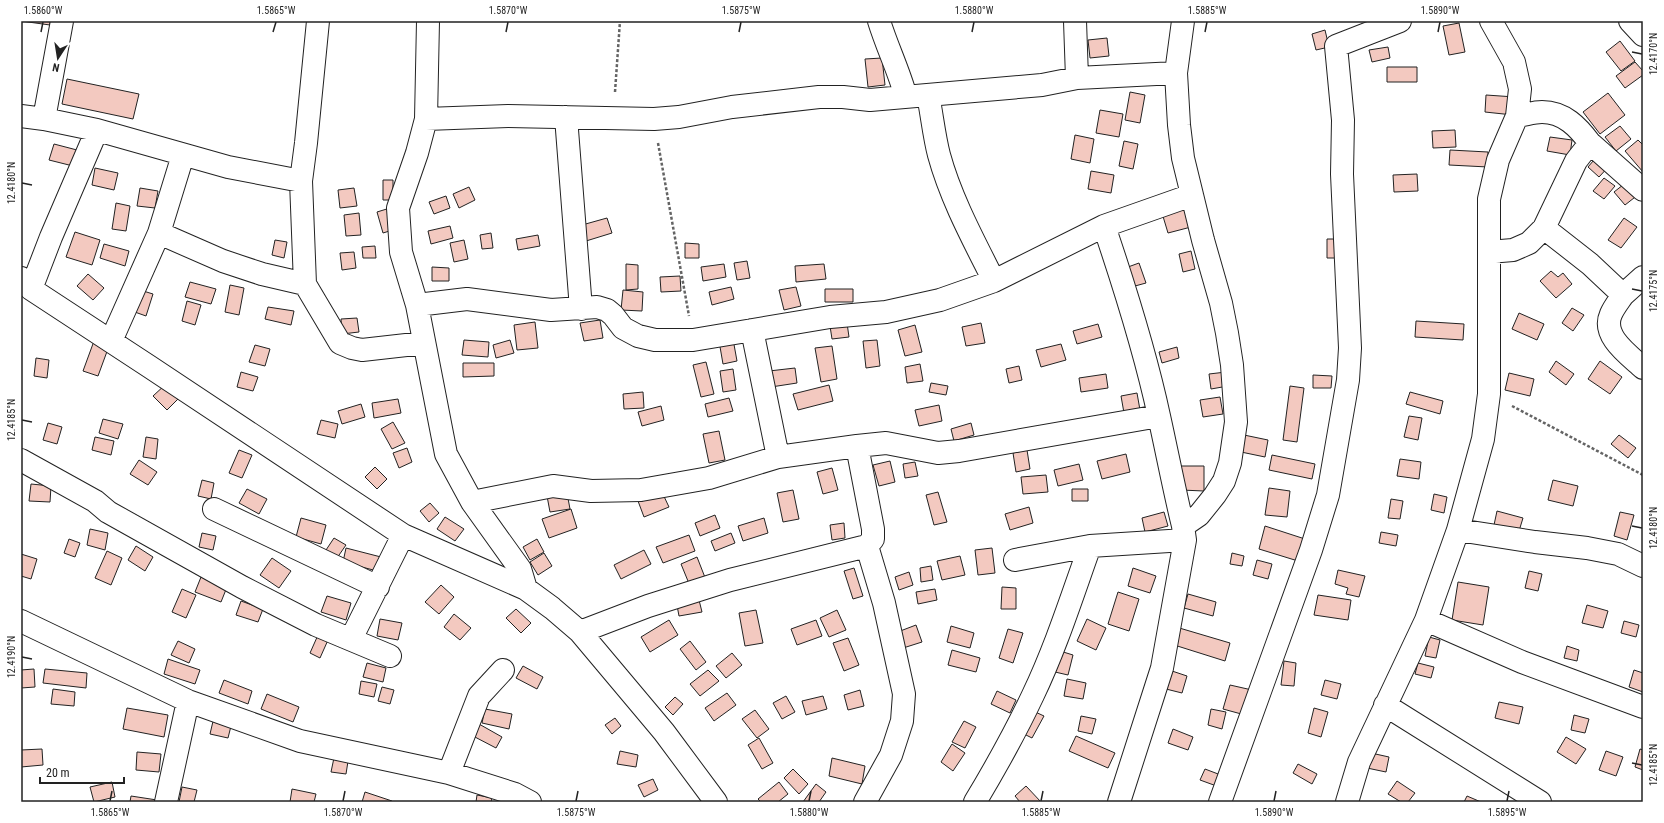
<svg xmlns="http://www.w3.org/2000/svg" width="1664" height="823" font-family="'Roboto Condensed',sans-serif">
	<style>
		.building { fill: #f3c9c0; stroke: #222 }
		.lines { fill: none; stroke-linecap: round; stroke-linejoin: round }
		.minor-casing { stroke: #222; stroke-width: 24 }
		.path { stroke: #646464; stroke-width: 2.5; stroke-dasharray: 3 2; stroke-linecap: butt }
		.minor { stroke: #fff; stroke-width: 22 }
		.ticks { fill: none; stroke: #222; stroke-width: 1.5 }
		.neatline { fill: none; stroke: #222; stroke-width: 1.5 }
		.ticks-label { font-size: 10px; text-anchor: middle; fill: #222 }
	</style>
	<rect width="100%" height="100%" fill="#fff"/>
	<path class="building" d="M 21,21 L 50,21 L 50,25 Z
		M 1459,23 L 1465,52 L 1449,55 L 1443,26 Z
		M 1325,30 L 1329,47 L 1316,50 L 1312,34 Z
		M 1107,38 L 1109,56 L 1090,58 L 1088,40 Z
		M 1620,41 L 1635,61 L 1621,71 L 1606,52 Z
		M 1388,47 L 1390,58 L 1372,62 L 1369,50 Z
		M 882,58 L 885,85 L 868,87 L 865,59 Z
		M 1635,62 L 1643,71 L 1643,75 L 1625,88 L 1616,76 Z
		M 1387,67 L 1417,67 L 1417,82 L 1387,82 Z
		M 67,79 L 139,94 L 133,119 L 62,104 Z
		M 1130,92 L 1145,95 L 1140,123 L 1125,120 Z
		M 1608,93 L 1625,115 L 1600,134 L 1583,112 Z
		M 1486,95 L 1515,97 L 1513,115 L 1485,112 Z
		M 1100,110 L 1123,114 L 1119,137 L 1096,133 Z
		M 1620,126 L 1631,139 L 1616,151 L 1605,137 Z
		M 1455,130 L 1456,147 L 1433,148 L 1432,131 Z
		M 1075,135 L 1094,139 L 1090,163 L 1071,159 Z
		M 1550,137 L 1572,140 L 1570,155 L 1547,151 Z
		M 1638,140 L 1643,145 L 1643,172 L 1625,151 Z
		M 1124,141 L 1138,144 L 1133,169 L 1119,166 Z
		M 54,144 L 77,150 L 73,166 L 49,160 Z
		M 1450,150 L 1488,152 L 1488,167 L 1449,165 Z
		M 1599,154 L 1611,164 L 1599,177 L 1588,167 Z
		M 95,168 L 118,173 L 114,190 L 92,185 Z
		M 1091,171 L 1114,175 L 1111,193 L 1088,189 Z
		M 1417,174 L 1418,191 L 1394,192 L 1393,175 Z
		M 1604,178 L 1615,186 L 1604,199 L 1593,191 Z
		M 383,180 L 393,180 L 393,200 L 383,200 Z
		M 1628,181 L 1639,194 L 1625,205 L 1614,192 Z
		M 469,187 L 475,200 L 459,208 L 453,194 Z
		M 140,188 L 158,191 L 155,208 L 137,206 Z
		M 354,188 L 357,206 L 340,208 L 338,190 Z
		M 446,196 L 450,208 L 434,214 L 429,202 Z
		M 116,203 L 130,206 L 126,231 L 112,229 Z
		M 1186,206 L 1191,227 L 1168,233 L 1162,213 Z
		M 390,208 L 396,229 L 383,233 L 377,212 Z
		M 359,213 L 361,235 L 346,236 L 344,215 Z
		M 607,218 L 612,233 L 586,241 L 582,225 Z
		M 1624,218 L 1637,227 L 1621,248 L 1608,240 Z
		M 450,226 L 453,238 L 431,244 L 428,231 Z
		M 75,232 L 100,240 L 92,265 L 66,257 Z
		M 491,233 L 493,248 L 482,249 L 480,235 Z
		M 538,235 L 540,246 L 518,250 L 516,239 Z
		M 1327,239 L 1340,239 L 1340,258 L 1327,258 Z
		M 275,240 L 287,242 L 284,258 L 272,255 Z
		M 464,240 L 468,259 L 454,262 L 450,243 Z
		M 685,243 L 699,244 L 699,258 L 685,258 Z
		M 104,244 L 129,251 L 125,266 L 100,258 Z
		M 375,246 L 376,258 L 363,258 L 362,247 Z
		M 1191,251 L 1195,269 L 1183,272 L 1179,254 Z
		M 354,252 L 356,268 L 342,270 L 340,253 Z
		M 747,261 L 750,278 L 737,280 L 734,263 Z
		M 1139,263 L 1146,283 L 1135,286 L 1128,267 Z
		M 626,264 L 638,265 L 638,289 L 626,290 Z
		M 724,264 L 726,277 L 703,281 L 701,267 Z
		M 824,264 L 826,279 L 796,282 L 795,266 Z
		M 432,267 L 449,268 L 449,281 L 432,281 Z
		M 1551,271 L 1558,277 L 1563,273 L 1572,284 L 1556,298 L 1540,281 Z
		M 88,274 L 104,288 L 93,300 L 77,286 Z
		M 680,276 L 681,291 L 661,292 L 660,277 Z
		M 190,282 L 216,289 L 211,304 L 185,297 Z
		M 230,285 L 244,288 L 239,315 L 225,312 Z
		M 731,287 L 734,299 L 712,305 L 709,292 Z
		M 796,287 L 801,306 L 784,310 L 779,290 Z
		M 825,289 L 853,289 L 853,302 L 825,302 Z
		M 140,290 L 153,294 L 146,316 L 132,311 Z
		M 623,290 L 643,292 L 642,311 L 621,310 Z
		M 187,301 L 201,305 L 195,325 L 182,321 Z
		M 268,307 L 294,311 L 291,325 L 265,319 Z
		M 1572,308 L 1584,315 L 1573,331 L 1562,323 Z
		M 1519,313 L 1544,324 L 1537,340 L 1512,329 Z
		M 357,318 L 359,332 L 342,334 L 341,319 Z
		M 600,320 L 603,338 L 584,341 L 580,323 Z
		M 1416,321 L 1464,324 L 1463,340 L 1415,337 Z
		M 535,322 L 538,348 L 517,350 L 514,325 Z
		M 847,323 L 849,337 L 832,339 L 830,326 Z
		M 981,323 L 985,343 L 966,346 L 962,327 Z
		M 1098,324 L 1102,337 L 1077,344 L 1073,331 Z
		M 915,325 L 922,352 L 905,356 L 898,330 Z
		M 733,339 L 737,361 L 723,364 L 719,341 Z
		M 464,340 L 489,342 L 488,357 L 462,355 Z
		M 510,340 L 514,353 L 496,358 L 493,345 Z
		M 877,340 L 880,366 L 866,368 L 863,341 Z
		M 94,341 L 109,346 L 98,376 L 83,371 Z
		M 1061,344 L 1066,360 L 1041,367 L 1036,350 Z
		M 255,345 L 270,349 L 265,366 L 249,362 Z
		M 832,346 L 837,379 L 821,382 L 815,348 Z
		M 1177,347 L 1179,358 L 1162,363 L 1159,352 Z
		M 36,358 L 49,360 L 47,378 L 34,376 Z
		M 1556,361 L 1574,374 L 1566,385 L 1549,372 Z
		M 1600,361 L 1622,377 L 1610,394 L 1588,379 Z
		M 706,362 L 714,394 L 701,397 L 693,365 Z
		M 463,363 L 494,363 L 494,376 L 463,377 Z
		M 920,364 L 923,381 L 907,383 L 905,367 Z
		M 1019,366 L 1022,380 L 1009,383 L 1006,369 Z
		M 795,368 L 797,383 L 771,387 L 769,371 Z
		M 733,369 L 736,390 L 723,392 L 720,371 Z
		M 241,372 L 258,377 L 253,391 L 237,387 Z
		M 1226,372 L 1228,386 L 1211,389 L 1209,374 Z
		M 1509,373 L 1534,379 L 1530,396 L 1505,390 Z
		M 1106,374 L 1108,388 L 1081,392 L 1079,378 Z
		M 1313,375 L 1332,376 L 1331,388 L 1313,388 Z
		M 931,383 L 948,386 L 946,395 L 929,392 Z
		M 166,384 L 179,398 L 167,410 L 153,396 Z
		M 829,385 L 833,401 L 798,410 L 793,394 Z
		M 1290,386 L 1304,388 L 1297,442 L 1283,440 Z
		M 643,392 L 644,408 L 624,409 L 623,394 Z
		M 1410,392 L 1443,401 L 1440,414 L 1406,404 Z
		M 1137,393 L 1140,410 L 1124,413 L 1121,396 Z
		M 1220,397 L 1223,414 L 1203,417 L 1200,400 Z
		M 729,398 L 733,411 L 708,417 L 705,404 Z
		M 398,399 L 401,413 L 374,418 L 372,403 Z
		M 361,404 L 365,417 L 342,424 L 338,411 Z
		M 939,405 L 942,421 L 919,426 L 915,410 Z
		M 661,406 L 664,420 L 642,426 L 638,412 Z
		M 1409,416 L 1422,418 L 1418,440 L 1404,437 Z
		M 103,419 L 123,424 L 118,439 L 99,433 Z
		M 321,420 L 338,424 L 335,438 L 317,434 Z
		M 393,422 L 405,443 L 392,449 L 381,429 Z
		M 48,423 L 62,427 L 57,444 L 43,440 Z
		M 971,423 L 974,435 L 954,441 L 951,429 Z
		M 719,431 L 725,460 L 709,463 L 703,434 Z
		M 1244,435 L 1268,440 L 1265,457 L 1241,452 Z
		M 1619,435 L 1636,448 L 1628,458 L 1611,444 Z
		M 95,437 L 114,441 L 111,455 L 92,450 Z
		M 146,437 L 158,439 L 156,459 L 143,457 Z
		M 407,448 L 412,462 L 399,468 L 393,453 Z
		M 239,450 L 252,455 L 242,478 L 229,473 Z
		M 1027,450 L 1030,469 L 1016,472 L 1013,453 Z
		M 1126,454 L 1130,472 L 1102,479 L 1097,461 Z
		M 1272,455 L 1315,464 L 1312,479 L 1269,470 Z
		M 1400,459 L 1421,462 L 1419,479 L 1397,476 Z
		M 139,460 L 157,472 L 148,485 L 130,474 Z
		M 890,461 L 895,482 L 879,486 L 873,465 Z
		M 915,462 L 918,476 L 905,478 L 903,464 Z
		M 1079,464 L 1083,480 L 1058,486 L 1054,470 Z
		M 1181,466 L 1204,466 L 1204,491 L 1181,490 Z
		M 375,467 L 387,479 L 377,489 L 365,477 Z
		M 832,468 L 838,490 L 823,494 L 817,472 Z
		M 1046,475 L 1048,492 L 1023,494 L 1021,477 Z
		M 202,480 L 214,483 L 211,499 L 198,496 Z
		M 1553,480 L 1578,486 L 1573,506 L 1548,500 Z
		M 31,484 L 51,486 L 50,502 L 29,501 Z
		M 1269,488 L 1290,491 L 1287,517 L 1265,515 Z
		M 247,489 L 267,499 L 259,514 L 239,503 Z
		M 1072,489 L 1088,489 L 1088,501 L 1072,501 Z
		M 661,490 L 669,507 L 644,517 L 638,501 Z
		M 793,490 L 799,519 L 783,522 L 777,493 Z
		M 938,492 L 947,522 L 934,525 L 926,495 Z
		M 567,493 L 570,509 L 550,512 L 547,496 Z
		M 1434,494 L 1447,497 L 1444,513 L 1431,510 Z
		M 1391,499 L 1403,501 L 1400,519 L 1388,518 Z
		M 430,503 L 439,513 L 429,522 L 420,511 Z
		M 1029,507 L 1033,523 L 1010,530 L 1005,514 Z
		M 571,509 L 577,528 L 549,538 L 542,519 Z
		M 1497,511 L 1523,518 L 1519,531 L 1494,525 Z
		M 1164,512 L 1168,526 L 1145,532 L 1142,518 Z
		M 1620,512 L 1634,515 L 1627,540 L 1614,536 Z
		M 715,515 L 720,528 L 700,536 L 695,523 Z
		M 445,517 L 464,529 L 455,541 L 437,529 Z
		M 301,518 L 326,525 L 321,544 L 296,537 Z
		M 764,518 L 768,533 L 743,541 L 738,526 Z
		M 844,523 L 845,538 L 832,540 L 830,525 Z
		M 1265,526 L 1305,539 L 1298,561 L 1259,549 Z
		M 90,529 L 108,533 L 105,550 L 87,545 Z
		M 1381,532 L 1398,535 L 1396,546 L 1379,543 Z
		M 202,533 L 216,536 L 213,550 L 199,547 Z
		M 731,533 L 735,543 L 715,551 L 711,541 Z
		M 689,535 L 695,551 L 663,563 L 656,547 Z
		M 334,538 L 346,545 L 337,558 L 326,550 Z
		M 69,539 L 80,543 L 75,557 L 64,553 Z
		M 537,539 L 544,552 L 530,560 L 523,547 Z
		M 136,546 L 153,557 L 145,571 L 128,560 Z
		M 346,548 L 381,557 L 377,571 L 343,562 Z
		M 992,548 L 995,573 L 978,575 L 975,550 Z
		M 644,550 L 651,564 L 621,579 L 614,565 Z
		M 107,551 L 122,558 L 111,585 L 95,578 Z
		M 544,553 L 552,566 L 538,575 L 530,562 Z
		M 1232,553 L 1244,556 L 1242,566 L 1230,564 Z
		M 21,554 L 37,559 L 31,579 L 21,576 Z
		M 960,556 L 965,575 L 942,580 L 937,561 Z
		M 697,557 L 706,580 L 690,586 L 681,564 Z
		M 272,558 L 291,571 L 279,588 L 260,575 Z
		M 1257,560 L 1272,564 L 1268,579 L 1253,575 Z
		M 931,566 L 933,580 L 921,582 L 920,568 Z
		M 854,568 L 863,596 L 853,599 L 844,571 Z
		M 1133,568 L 1156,576 L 1150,593 L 1128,586 Z
		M 1338,570 L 1365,576 L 1359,597 L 1346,594 L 1348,588 L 1335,584 Z
		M 1529,571 L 1542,574 L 1538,591 L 1525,588 Z
		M 909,572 L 913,585 L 899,590 L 895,577 Z
		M 201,577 L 227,587 L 221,602 L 195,592 Z
		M 1458,582 L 1489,587 L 1483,625 L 1452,620 Z
		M 441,585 L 454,597 L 439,614 L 425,602 Z
		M 1002,587 L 1016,588 L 1016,609 L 1001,609 Z
		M 182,589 L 196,595 L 186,618 L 172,612 Z
		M 935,589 L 937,600 L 918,604 L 916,592 Z
		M 1118,592 L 1139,599 L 1129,631 L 1108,624 Z
		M 1188,594 L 1216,602 L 1213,616 L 1184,608 Z
		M 1318,595 L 1351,600 L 1348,620 L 1314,615 Z
		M 327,596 L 351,603 L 346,620 L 321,612 Z
		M 698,596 L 702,612 L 679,616 L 676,600 Z
		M 241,601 L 263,609 L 258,622 L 236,615 Z
		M 1587,605 L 1608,611 L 1603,628 L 1582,623 Z
		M 516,609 L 531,623 L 521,633 L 506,618 Z
		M 756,610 L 763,643 L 745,646 L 739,613 Z
		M 837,610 L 846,630 L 829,637 L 820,618 Z
		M 454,614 L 471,628 L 460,640 L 444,627 Z
		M 380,619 L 402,623 L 398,640 L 377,636 Z
		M 1087,619 L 1106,628 L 1096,650 L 1077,641 Z
		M 669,620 L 678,635 L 650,652 L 641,637 Z
		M 816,620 L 822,636 L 797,645 L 791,629 Z
		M 1624,621 L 1639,625 L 1636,637 L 1621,633 Z
		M 916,625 L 922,642 L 900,649 L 895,633 Z
		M 951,626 L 974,633 L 970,648 L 947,642 Z
		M 1176,627 L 1230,643 L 1225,661 L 1171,644 Z
		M 1008,629 L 1023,633 L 1013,663 L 999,658 Z
		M 318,635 L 328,640 L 320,658 L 310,653 Z
		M 1429,637 L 1440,640 L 1436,658 L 1425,656 Z
		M 848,638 L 859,665 L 844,671 L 833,643 Z
		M 178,641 L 195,649 L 189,663 L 171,655 Z
		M 690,641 L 706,662 L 696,670 L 680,649 Z
		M 1567,646 L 1579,650 L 1577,661 L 1564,658 Z
		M 952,650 L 980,658 L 976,672 L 948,665 Z
		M 1060,651 L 1073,655 L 1068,675 L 1055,672 Z
		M 732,653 L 742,665 L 726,678 L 716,666 Z
		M 168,659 L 200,670 L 195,684 L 164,674 Z
		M 1284,661 L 1296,663 L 1294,686 L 1281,685 Z
		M 367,663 L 386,668 L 383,682 L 363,677 Z
		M 1418,663 L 1434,667 L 1431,678 L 1415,674 Z
		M 523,666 L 543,677 L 537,689 L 516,678 Z
		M 34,669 L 35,687 L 21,688 L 21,670 Z
		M 45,669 L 87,673 L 86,688 L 43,683 Z
		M 708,670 L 719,681 L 700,696 L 690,684 Z
		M 1634,670 L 1643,673 L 1643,692 L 1629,687 Z
		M 1172,671 L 1187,676 L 1182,693 L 1166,689 Z
		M 1067,679 L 1086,683 L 1083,699 L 1064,696 Z
		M 224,680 L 252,691 L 248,704 L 219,693 Z
		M 1325,680 L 1341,684 L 1337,699 L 1321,695 Z
		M 361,681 L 377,684 L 374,697 L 359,694 Z
		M 1230,685 L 1252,690 L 1245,715 L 1223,709 Z
		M 382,687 L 394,690 L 390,704 L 378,701 Z
		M 53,689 L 75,692 L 74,706 L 51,704 Z
		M 860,690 L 864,706 L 848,710 L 844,695 Z
		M 997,691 L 1016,700 L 1010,713 L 991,704 Z
		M 727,693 L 736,705 L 714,721 L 705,708 Z
		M 267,694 L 299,707 L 293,722 L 261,709 Z
		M 786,696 L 795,712 L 782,719 L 773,703 Z
		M 823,696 L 827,709 L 806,715 L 802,701 Z
		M 675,697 L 683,704 L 673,715 L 665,707 Z
		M 1499,702 L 1523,707 L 1519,724 L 1495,718 Z
		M 127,708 L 168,715 L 164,737 L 123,729 Z
		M 1314,708 L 1328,712 L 1321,737 L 1308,733 Z
		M 485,709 L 512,714 L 509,729 L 482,723 Z
		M 1211,709 L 1226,712 L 1222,729 L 1208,725 Z
		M 755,710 L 769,729 L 757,738 L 742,719 Z
		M 1031,710 L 1044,716 L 1032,738 L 1020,732 Z
		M 1574,715 L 1589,719 L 1585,733 L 1571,730 Z
		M 1081,716 L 1096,719 L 1092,734 L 1078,731 Z
		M 214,717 L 232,722 L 228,738 L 210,734 Z
		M 615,718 L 621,726 L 612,734 L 605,725 Z
		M 964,721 L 976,727 L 965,748 L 952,742 Z
		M 479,724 L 502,737 L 496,748 L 473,736 Z
		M 1173,729 L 1193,737 L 1188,750 L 1168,743 Z
		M 1076,736 L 1115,753 L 1108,768 L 1069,751 Z
		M 1566,737 L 1586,749 L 1576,764 L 1557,752 Z
		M 759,738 L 773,763 L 762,769 L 748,745 Z
		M 952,744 L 965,753 L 953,771 L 941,762 Z
		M 42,749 L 43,765 L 21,767 L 21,750 Z
		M 1640,749 L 1643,750 L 1643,770 L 1635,767 Z
		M 620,751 L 638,755 L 636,767 L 617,764 Z
		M 1606,751 L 1623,757 L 1616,776 L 1599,770 Z
		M 137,752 L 161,754 L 159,772 L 136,770 Z
		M 335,753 L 349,755 L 346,774 L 331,772 Z
		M 1371,753 L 1389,757 L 1386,772 L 1367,768 Z
		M 832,758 L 865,766 L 862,784 L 829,776 Z
		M 1298,764 L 1317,774 L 1312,784 L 1293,773 Z
		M 793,769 L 808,784 L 799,794 L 784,778 Z
		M 1205,769 L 1226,777 L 1222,788 L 1200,780 Z
		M 653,779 L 658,790 L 644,797 L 638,785 Z
		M 1397,781 L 1415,793 L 1408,802 L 1401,802 L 1388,794 Z
		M 112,782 L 115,797 L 94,802 L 90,787 Z
		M 779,782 L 788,794 L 778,802 L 761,802 L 758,799 Z
		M 816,784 L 826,792 L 819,802 L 803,802 Z
		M 1026,786 L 1041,802 L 1020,802 L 1015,796 Z
		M 182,787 L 197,790 L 194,802 L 179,802 Z
		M 292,789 L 316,794 L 314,802 L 290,802 Z
		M 365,792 L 392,801 L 392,802 L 362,802 Z
		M 477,795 L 492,798 L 491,802 L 476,802 Z
		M 131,796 L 157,800 L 156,802 L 130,802 Z
		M 1467,796 L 1481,802 L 1464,802 Z"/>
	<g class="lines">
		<g class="minor-casing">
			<path id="minor" d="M 318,21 L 306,143 L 301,181 L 305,284 L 340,343 L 352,348 L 362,350 L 424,343
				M 428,21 L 426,119 L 417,153 L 398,208 L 401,252 L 417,305 L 446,454 L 472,502 L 520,569 L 526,589
				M 879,21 C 887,47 899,71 906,97
				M 1075,21 L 1077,78
				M 1630,21 L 1643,35
				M 928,95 C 932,115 934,136 939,155 C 951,199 974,241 994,281
				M 21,116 L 44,119 L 62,21
				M 1517,116 C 1525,115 1534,112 1542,112 C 1564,112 1578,127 1590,143
				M 566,117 L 581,309
				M 44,119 L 97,130 L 228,167 L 301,181
				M 426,119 L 508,116 L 654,119 L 679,117 L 732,107 L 819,97 L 843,97 L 870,100 L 1042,85 L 1077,78 L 1176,73
				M 1104,226 C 1125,288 1145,351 1159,416 C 1167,452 1174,489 1183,526
				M 1544,228 L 1590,264 L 1623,295 C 1619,301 1614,307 1611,314 C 1601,336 1629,355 1643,368
				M 159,233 L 223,261 L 262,274 L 305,284
				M 1489,252 L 1513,250 L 1529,243 L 1544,228 L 1576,161 L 1590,143 L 1643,190
				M 21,278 L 31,289 L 150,367 L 403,535 L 526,589 L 552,608 L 580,632 L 664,732 L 716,802
				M 31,289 L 51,237 L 97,130
				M 1623,295 L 1643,277
				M 417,305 L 467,299 L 551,310 L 597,307 L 607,310 L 613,315 L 623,328 L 638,336 L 655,340 L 693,340 L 830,317 L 886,312 L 940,300 L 994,281 L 1104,226 L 1192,195
				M 752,330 L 778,457
				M 111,341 L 159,233 L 183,155
				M 21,460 L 95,501 L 108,512 L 242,587 L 316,625 L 390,656
				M 472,502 L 553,486 L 591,491 L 641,490 L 709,478 L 778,457 L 857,446 L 886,443 L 938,453 L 959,451 L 1159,416
				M 214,509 L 378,587
				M 1458,530 L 1535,542 L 1587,548 L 1618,554 L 1643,566
				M 1015,560 L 1090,546 L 1185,540
				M 1426,620 L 1522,662 L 1643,707
				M 21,621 L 188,701 L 300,741 L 449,773 L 515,794 L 530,802
				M 580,632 L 648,606 L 730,580 L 867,546 L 873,539 L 873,529 L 857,446
				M 351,639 L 403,535
				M 1385,705 L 1540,802
				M 449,773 L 479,696 L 503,670
				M 166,802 L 188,701
				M 865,802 L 891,755 L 902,721 L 904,694 L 884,603 L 867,546
				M 975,802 C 996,767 1016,731 1033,695 C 1056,647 1072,596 1090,546
				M 1119,802 L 1162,668 L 1185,540 L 1183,526 L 1199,515 L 1215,495 L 1224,481 L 1230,463 L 1236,422 L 1232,365 L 1227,333 L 1221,303 L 1203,240 L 1183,158 L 1179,125 L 1176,73 L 1183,21
				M 1220,802 L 1311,550 L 1328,495 L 1348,380 L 1350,348 L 1342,174 L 1343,120 L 1336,46 L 1400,21
				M 1347,802 L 1359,762 L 1426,620 L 1458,530 L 1483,439 L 1489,394 L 1489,199 L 1498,160 L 1517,116 L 1520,89 L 1514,62 L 1491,21"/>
		</g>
		<path class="path" d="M 615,92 L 620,21
			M 658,143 L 689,316
			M 1512,406 L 1643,475"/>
		<use href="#minor" class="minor"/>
	</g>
	<path class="ticks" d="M 41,32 L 43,22M 273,32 L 276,22M 506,32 L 508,22M 739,32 L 741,22M 972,32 L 974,22M 1205,32 L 1207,22M 1438,32 L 1440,22M 1632,52 L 1642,54M 22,183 L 32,185M 1632,289 L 1642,291M 22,420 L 32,422M 1632,526 L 1642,528M 22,657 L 32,659M 1632,763 L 1642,765M 110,801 L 112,791M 343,801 L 345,791M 576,801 L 578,791M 809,801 L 811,791M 1041,801 L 1043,791M 1274,801 L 1276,791M 1507,801 L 1509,791"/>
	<rect width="1664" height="823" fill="none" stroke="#ffffff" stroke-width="44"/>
	<g transform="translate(58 58) rotate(192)" stroke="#ffffff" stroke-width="3" paint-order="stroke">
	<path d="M0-3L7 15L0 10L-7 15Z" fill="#222222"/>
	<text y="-6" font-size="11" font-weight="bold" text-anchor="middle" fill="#222222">N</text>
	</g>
	<path d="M40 777v6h84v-6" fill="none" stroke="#222222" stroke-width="2"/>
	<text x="46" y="777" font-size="12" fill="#222222" stroke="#ffffff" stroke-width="3" paint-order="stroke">20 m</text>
	<rect x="22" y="22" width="1620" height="779" class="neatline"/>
	<g class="ticks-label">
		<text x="43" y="14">1.5860°W</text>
		<text x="276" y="14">1.5865°W</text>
		<text x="508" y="14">1.5870°W</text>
		<text x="741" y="14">1.5875°W</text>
		<text x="974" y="14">1.5880°W</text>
		<text x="1207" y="14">1.5885°W</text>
		<text x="1440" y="14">1.5890°W</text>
		<text transform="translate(1653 54) rotate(-90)" y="4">12.4170°N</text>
		<text transform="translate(11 183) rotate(-90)" y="4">12.4180°N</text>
		<text transform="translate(1653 291) rotate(-90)" y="4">12.4175°N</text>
		<text transform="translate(11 420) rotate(-90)" y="4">12.4185°N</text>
		<text transform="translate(1653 528) rotate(-90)" y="4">12.4180°N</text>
		<text transform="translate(11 657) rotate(-90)" y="4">12.4190°N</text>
		<text transform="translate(1653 765) rotate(-90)" y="4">12.4185°N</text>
		<text x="110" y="816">1.5865°W</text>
		<text x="343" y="816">1.5870°W</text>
		<text x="576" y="816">1.5875°W</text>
		<text x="809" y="816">1.5880°W</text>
		<text x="1041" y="816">1.5885°W</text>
		<text x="1274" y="816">1.5890°W</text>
		<text x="1507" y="816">1.5895°W</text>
	</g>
</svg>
